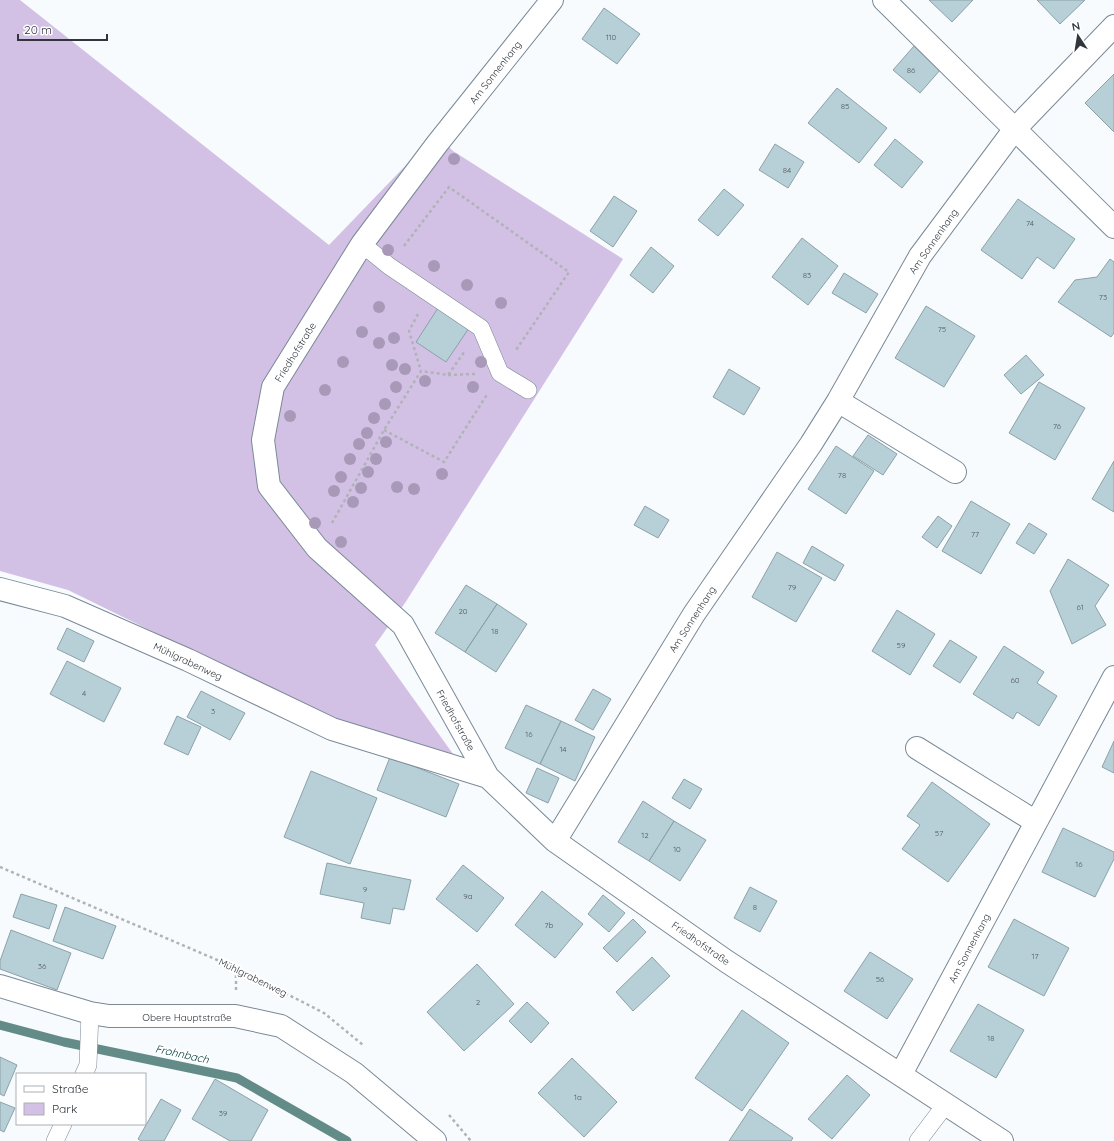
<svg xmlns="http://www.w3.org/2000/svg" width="1114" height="1141" font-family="Quicksand,sans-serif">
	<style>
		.green { fill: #d3c0e5 }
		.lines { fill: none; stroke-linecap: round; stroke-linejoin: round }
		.stream { stroke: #638c89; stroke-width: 9 }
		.building { fill: #b7cfd6; stroke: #8ba2a8 }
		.service-casing { stroke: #7a8997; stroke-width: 18 }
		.minor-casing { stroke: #7a8997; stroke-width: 24 }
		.tertiary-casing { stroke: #7a8997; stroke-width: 24 }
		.path { stroke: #afb3b7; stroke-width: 2.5; stroke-dasharray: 3 3; stroke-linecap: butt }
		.service { stroke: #fff; stroke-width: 17 }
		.minor { stroke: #fff; stroke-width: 22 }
		.tertiary { stroke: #fff; stroke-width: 22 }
		.tree { fill: #a799b7 }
		.labels { text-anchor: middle; stroke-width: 4; stroke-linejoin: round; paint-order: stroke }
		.number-label { font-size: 8px; fill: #525c62 }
		.street-label { font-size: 10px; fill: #30363c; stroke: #fff }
		.water-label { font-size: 11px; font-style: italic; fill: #0b413c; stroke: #fff }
	</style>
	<rect width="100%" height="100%" fill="#f7fbfe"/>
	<path class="green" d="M 0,0 L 20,0 L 329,245 L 436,134 L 453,151 L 623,259 L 405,603 L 375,645 L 453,754 L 323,715 L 68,590 L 0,571 Z"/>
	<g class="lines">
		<path class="stream" d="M 0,1025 L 64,1042 L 237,1078 L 347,1141"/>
	</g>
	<path class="building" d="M 929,0 L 973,0 L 952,22 Z
		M 1037,0 L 1085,0 L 1060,24 Z
		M 604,8 L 640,34 L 617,64 L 582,39 Z
		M 914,46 L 941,69 L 920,93 L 893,70 Z
		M 1114,74 L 1114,132 L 1085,103 Z
		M 837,88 L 887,128 L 859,163 L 808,123 Z
		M 895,139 L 923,162 L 902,188 L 874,165 Z
		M 775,144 L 804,162 L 788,188 L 759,170 Z
		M 724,189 L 744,205 L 718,236 L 698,220 Z
		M 614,196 L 637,211 L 613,247 L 590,231 Z
		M 1018,199 L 1075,239 L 1054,269 L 1037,257 L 1022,279 L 981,250 Z
		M 802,238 L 838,266 L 808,305 L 772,277 Z
		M 651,247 L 674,266 L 653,293 L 630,275 Z
		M 1110,259 L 1114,262 L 1114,333 L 1111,337 L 1058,302 L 1075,280 L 1097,277 Z
		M 844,273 L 878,294 L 866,313 L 832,293 Z
		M 926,306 L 975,336 L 944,387 L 895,358 Z
		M 438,308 L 469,328 L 446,362 L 416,342 Z
		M 1026,355 L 1044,375 L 1021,394 L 1004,375 Z
		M 729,369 L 760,388 L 744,415 L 713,397 Z
		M 1039,382 L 1085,408 L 1055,460 L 1009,433 Z
		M 868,435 L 897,454 L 883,475 L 853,456 Z
		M 836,446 L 874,471 L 846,514 L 808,489 Z
		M 1114,461 L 1114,512 L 1092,499 Z
		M 971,501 L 1010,524 L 981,574 L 942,551 Z
		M 645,506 L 669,520 L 658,538 L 634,525 Z
		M 938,516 L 952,526 L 937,548 L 922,537 Z
		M 1029,523 L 1047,534 L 1034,554 L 1016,543 Z
		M 812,546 L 844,565 L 835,581 L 803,563 Z
		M 777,552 L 822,578 L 796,622 L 752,597 Z
		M 1068,559 L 1109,585 L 1095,606 L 1106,625 L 1072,644 L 1050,591 Z
		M 466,585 L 497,604 L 465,652 L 435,633 Z
		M 497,604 L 527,624 L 496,672 L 465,652 Z
		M 897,610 L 935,634 L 910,675 L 872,651 Z
		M 67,628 L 94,641 L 84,662 L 57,649 Z
		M 950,640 L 977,657 L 960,683 L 933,666 Z
		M 1004,646 L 1044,672 L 1037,683 L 1057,696 L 1039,726 L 1017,712 L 1013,719 L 973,694 Z
		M 67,661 L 121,688 L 104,722 L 50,694 Z
		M 593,689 L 611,699 L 593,730 L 575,720 Z
		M 201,691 L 245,713 L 230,740 L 187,717 Z
		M 526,705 L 561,721 L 540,764 L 505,748 Z
		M 177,716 L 201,727 L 188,755 L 164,744 Z
		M 561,721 L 595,737 L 575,781 L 540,764 Z
		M 1114,741 L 1114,773 L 1102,767 Z
		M 390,757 L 459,784 L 446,817 L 377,790 Z
		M 537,768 L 559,778 L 548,803 L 526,793 Z
		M 311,771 L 377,798 L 350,864 L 284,837 Z
		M 684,779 L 702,789 L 690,809 L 672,798 Z
		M 932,782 L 990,824 L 948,882 L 902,849 L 920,825 L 907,816 Z
		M 643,801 L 674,821 L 649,861 L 618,842 Z
		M 674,821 L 706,840 L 680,881 L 649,861 Z
		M 1063,828 L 1114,852 L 1114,859 L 1095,897 L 1042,872 Z
		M 327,863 L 411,880 L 404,910 L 393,908 L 390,924 L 361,918 L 364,903 L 320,894 Z
		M 463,865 L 504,898 L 477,932 L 436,899 Z
		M 750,887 L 777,901 L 760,932 L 734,918 Z
		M 542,891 L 583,924 L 555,958 L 515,925 Z
		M 21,894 L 57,905 L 49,929 L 13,917 Z
		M 603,895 L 625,913 L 609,932 L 588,914 Z
		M 65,907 L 116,926 L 103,959 L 53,941 Z
		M 633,919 L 646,932 L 617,962 L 603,948 Z
		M 1014,919 L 1069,948 L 1044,996 L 988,967 Z
		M 11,930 L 71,953 L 57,990 L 0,969 L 0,961 Z
		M 870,952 L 913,979 L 887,1019 L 844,991 Z
		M 652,957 L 670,976 L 633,1011 L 616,992 Z
		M 477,964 L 514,1004 L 464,1051 L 427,1012 Z
		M 527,1002 L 549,1023 L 531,1043 L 509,1021 Z
		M 978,1004 L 1024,1030 L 996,1078 L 950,1051 Z
		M 742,1010 L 789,1043 L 742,1111 L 695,1078 Z
		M 0,1057 L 17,1065 L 4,1096 L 0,1094 Z
		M 572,1058 L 617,1102 L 584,1137 L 538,1093 Z
		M 847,1075 L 870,1095 L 832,1139 L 808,1119 Z
		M 215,1079 L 268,1110 L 251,1141 L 230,1141 L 192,1119 Z
		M 161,1099 L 181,1110 L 164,1141 L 141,1141 L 138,1139 Z
		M 0,1102 L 15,1108 L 4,1132 L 0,1130 Z
		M 750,1109 L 793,1138 L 791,1141 L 729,1141 Z"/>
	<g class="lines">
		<g class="service-casing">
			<path id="service" d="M 362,244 L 389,266 L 481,328 L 500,373 L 528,390
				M 84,1074 L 88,1065 L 90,1013
				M 55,1141 L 63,1124
				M 918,1141 L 946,1104"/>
		</g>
		<g class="minor-casing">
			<path id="minor" d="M 552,0 L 437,144 L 362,244 L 273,387 L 263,440 L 269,486 L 317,548 L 403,625 L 488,777 L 555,841 L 726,961 L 1002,1141
				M 884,0 L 1114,227
				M 838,401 L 955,472
				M 0,589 L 65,606 L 188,660 L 332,729 L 488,777
				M 917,748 L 1036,822
				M 555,841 L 694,614 L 811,444 L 838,401 L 920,256 L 1014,130 L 1114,26
				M 901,1074 L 1114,677"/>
		</g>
		<g class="tertiary-casing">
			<path id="tertiary" d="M 0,986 L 90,1013 L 109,1016 L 235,1016 L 281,1026 L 354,1073 L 435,1141"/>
		</g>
		<path class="path" d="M 404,246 L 449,187 L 569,272 L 516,350
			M 418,314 L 409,331 L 421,371
			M 448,375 L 475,374
			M 384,430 L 444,462 L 488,393
			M 332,523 L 384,430 L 421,371 L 448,375 L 465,351
			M 0,867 L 236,968 L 324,1013 L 363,1045
			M 236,990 L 236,968
			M 449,1115 L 471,1141"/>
		<use href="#service" class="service"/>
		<use href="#minor" class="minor"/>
		<use href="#tertiary" class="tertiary"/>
	</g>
	<g class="tree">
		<circle cx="454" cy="159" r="6"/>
		<circle cx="388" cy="250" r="6"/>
		<circle cx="434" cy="266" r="6"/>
		<circle cx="467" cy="285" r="6"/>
		<circle cx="501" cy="303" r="6"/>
		<circle cx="379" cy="307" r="6"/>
		<circle cx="362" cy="332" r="6"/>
		<circle cx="394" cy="338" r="6"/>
		<circle cx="379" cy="343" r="6"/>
		<circle cx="343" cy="362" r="6"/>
		<circle cx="481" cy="362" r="6"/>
		<circle cx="392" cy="365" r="6"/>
		<circle cx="405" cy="369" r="6"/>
		<circle cx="425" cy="381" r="6"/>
		<circle cx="396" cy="387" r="6"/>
		<circle cx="473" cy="387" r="6"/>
		<circle cx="325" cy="390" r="6"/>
		<circle cx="385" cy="404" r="6"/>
		<circle cx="290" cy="416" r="6"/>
		<circle cx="374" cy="418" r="6"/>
		<circle cx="367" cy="433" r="6"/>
		<circle cx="386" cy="442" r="6"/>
		<circle cx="359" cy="444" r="6"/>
		<circle cx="350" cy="459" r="6"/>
		<circle cx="376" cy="459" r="6"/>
		<circle cx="368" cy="472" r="6"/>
		<circle cx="442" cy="474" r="6"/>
		<circle cx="341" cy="477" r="6"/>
		<circle cx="397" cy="487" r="6"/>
		<circle cx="361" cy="488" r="6"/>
		<circle cx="414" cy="489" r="6"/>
		<circle cx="334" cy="491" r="6"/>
		<circle cx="353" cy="502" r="6"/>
		<circle cx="315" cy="523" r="6"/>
		<circle cx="341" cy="542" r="6"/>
	</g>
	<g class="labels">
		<g class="number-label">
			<text x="611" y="40">110</text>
			<text x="911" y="73">86</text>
			<text x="845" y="109">85</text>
			<text x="787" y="173">84</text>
			<text x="1030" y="226">74</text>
			<text x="807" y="278">83</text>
			<text x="1103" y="300">73</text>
			<text x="942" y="332">75</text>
			<text x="1057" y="429">76</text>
			<text x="842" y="478">78</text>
			<text x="975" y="537">77</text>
			<text x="792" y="590">79</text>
			<text x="1080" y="610">61</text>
			<text x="463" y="614">20</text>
			<text x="495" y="634">18</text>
			<text x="901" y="648">59</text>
			<text x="1015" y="683">60</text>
			<text x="84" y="696">4</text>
			<text x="213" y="714">3</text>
			<text x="529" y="737">16</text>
			<text x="563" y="752">14</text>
			<text x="939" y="836">57</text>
			<text x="645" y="838">12</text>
			<text x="677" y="852">10</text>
			<text x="1079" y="867">16</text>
			<text x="365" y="892">9</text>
			<text x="468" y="899">9a</text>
			<text x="755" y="910">8</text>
			<text x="549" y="928">7b</text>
			<text x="1035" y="959">17</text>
			<text x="42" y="969">36</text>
			<text x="880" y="982">56</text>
			<text x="478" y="1005">2</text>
			<text x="991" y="1041">18</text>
			<text x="578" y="1100">1a</text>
			<text x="223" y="1116">39</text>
		</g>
		<g class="street-label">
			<text transform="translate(495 72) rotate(-52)" y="4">Am Sonnenhang</text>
			<text transform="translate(933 241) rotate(-55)" y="4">Am Sonnenhang</text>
			<text transform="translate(295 352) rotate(-58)" y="4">Friedhofstraße</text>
			<text transform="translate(692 619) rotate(-57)" y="4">Am Sonnenhang</text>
			<text transform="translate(188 661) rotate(25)" y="4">Mühlgrabenweg</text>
			<text transform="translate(456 720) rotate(61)" y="4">Friedhofstraße</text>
			<text transform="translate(701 943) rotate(35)" y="4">Friedhofstraße</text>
			<text transform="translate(969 948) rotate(-62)" y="4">Am Sonnenhang</text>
			<text transform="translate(253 977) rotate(26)" y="4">Mühlgrabenweg</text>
			<text x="187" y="1021">Obere Hauptstraße</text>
		</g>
		<g class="water-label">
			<text transform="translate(182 1054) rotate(12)" y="4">Frohnbach</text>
		</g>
	</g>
	<rect x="16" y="1073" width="130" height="52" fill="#ffffff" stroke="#acafb1"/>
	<rect x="24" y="1086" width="20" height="6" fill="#ffffff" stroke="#acafb1"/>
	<text x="52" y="1093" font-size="12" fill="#30363c">Straße</text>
	<rect x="24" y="1103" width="20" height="12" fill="#d3c0e5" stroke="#acafb1"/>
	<text x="52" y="1113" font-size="12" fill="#30363c">Park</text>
	<g transform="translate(1078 36) rotate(348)" stroke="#ffffff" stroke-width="3" paint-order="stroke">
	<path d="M0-3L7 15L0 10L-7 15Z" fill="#30363c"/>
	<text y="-6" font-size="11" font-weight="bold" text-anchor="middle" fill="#30363c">N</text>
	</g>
	<path d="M18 34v6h89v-6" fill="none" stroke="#30363c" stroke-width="2"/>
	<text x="24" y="34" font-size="12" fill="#30363c" stroke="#ffffff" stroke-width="3" paint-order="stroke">20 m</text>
</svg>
